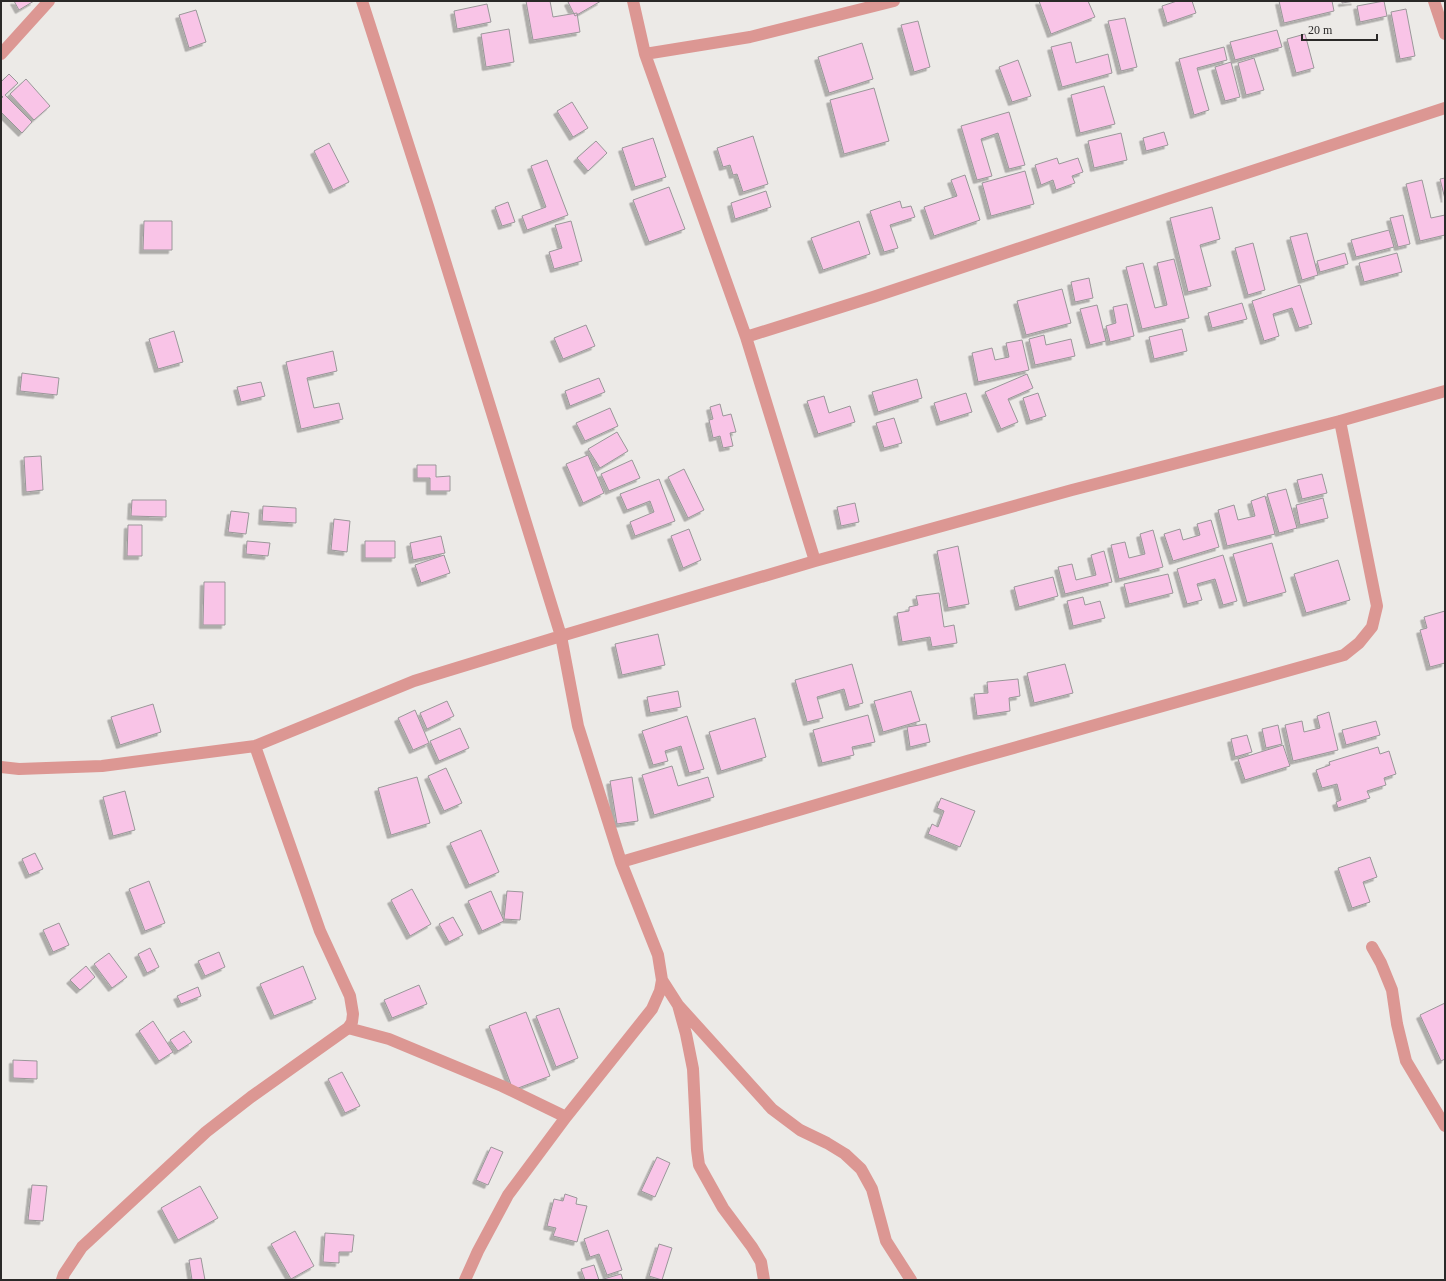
<svg xmlns="http://www.w3.org/2000/svg" width="1446" height="1281" font-family="Georgia,serif">
	<style>
		.building { fill: #f9c4e7; stroke: #9a9799; filter: url(#shadow) }
		.lines { fill: none; stroke-linecap: round; stroke-linejoin: round }
		.minor { stroke: #dc9793; stroke-width: 12 }
	</style>
	<defs>
		<filter id="shadow"><feDropShadow dx="-3.5" dy="3.5" stdDeviation="0" flood-color="#0004"/></filter>
	</defs>
	<rect width="100%" height="100%" fill="#eceae7"/>
	<path class="building" d="M 14,1 L 34,1 L 19,10 Z
		M 526,1 L 550,1 L 553,17 L 577,13 L 580,32 L 533,40 Z
		M 570,1 L 601,1 L 575,16 L 568,2 Z
		M 1039,1 L 1088,1 L 1095,17 L 1051,34 Z
		M 1177,1 L 1192,1 L 1196,13 L 1167,23 L 1162,6 Z
		M 1279,1 L 1332,1 L 1334,11 L 1284,23 Z
		M 1342,1 L 1355,1 L 1342,3 Z
		M 1384,1 L 1387,16 L 1360,22 L 1357,6 Z
		M 487,4 L 491,22 L 457,29 L 454,11 Z
		M 1406,9 L 1415,56 L 1400,59 L 1391,12 Z
		M 196,10 L 206,42 L 189,48 L 179,15 Z
		M 1125,18 L 1137,67 L 1121,71 L 1108,21 Z
		M 918,21 L 930,67 L 914,72 L 901,25 Z
		M 509,29 L 514,62 L 486,67 L 481,34 Z
		M 1277,30 L 1282,47 L 1235,60 L 1230,42 Z
		M 1305,34 L 1314,68 L 1296,73 L 1287,39 Z
		M 1071,42 L 1076,63 L 1108,54 L 1112,73 L 1062,87 L 1051,47 Z
		M 862,43 L 873,79 L 829,93 L 818,57 Z
		M 1224,47 L 1227,60 L 1197,68 L 1209,110 L 1194,115 L 1179,59 Z
		M 1254,58 L 1264,90 L 1246,95 L 1238,63 Z
		M 1018,60 L 1031,96 L 1012,102 L 999,67 Z
		M 1231,62 L 1240,97 L 1225,101 L 1215,67 Z
		M 9,74 L 18,83 L 5,95 L 32,122 L 22,133 L 1,112 L 1,98 L 3,97 L 1,95 L 1,82 Z
		M 26,79 L 50,106 L 34,120 L 10,94 Z
		M 1104,86 L 1115,124 L 1080,133 L 1071,95 Z
		M 874,88 L 889,141 L 844,154 L 830,100 Z
		M 572,102 L 588,128 L 573,137 L 557,111 Z
		M 1009,112 L 1025,165 L 1009,169 L 998,133 L 981,139 L 992,176 L 977,180 L 961,126 Z
		M 1164,132 L 1168,145 L 1146,151 L 1143,138 Z
		M 1121,133 L 1127,160 L 1094,168 L 1088,141 Z
		M 753,136 L 768,184 L 743,192 L 737,174 L 733,175 L 730,165 L 723,167 L 717,148 Z
		M 653,138 L 666,177 L 635,187 L 622,148 Z
		M 596,141 L 607,153 L 588,171 L 577,158 Z
		M 329,143 L 349,182 L 333,190 L 314,151 Z
		M 1057,158 L 1059,164 L 1078,158 L 1083,172 L 1072,176 L 1075,183 L 1056,190 L 1053,180 L 1041,185 L 1035,165 Z
		M 547,160 L 568,215 L 527,230 L 522,216 L 546,207 L 531,166 Z
		M 1025,171 L 1034,204 L 991,216 L 982,183 Z
		M 965,175 L 980,220 L 934,236 L 924,207 L 957,196 L 951,180 Z
		M 1445,178 L 1445,199 L 1440,179 Z
		M 1422,180 L 1431,218 L 1445,215 L 1445,235 L 1420,241 L 1406,184 Z
		M 669,187 L 685,229 L 649,242 L 633,200 Z
		M 766,191 L 771,207 L 735,219 L 731,203 Z
		M 900,201 L 902,208 L 911,206 L 915,217 L 890,225 L 898,248 L 884,252 L 870,211 Z
		M 508,202 L 515,222 L 502,226 L 495,207 Z
		M 1212,207 L 1220,239 L 1200,245 L 1211,286 L 1188,292 L 1170,218 Z
		M 1403,215 L 1410,244 L 1398,247 L 1390,218 Z
		M 144,221 L 172,221 L 172,250 L 143,250 Z
		M 571,221 L 582,261 L 554,269 L 549,252 L 562,248 L 555,225 Z
		M 859,221 L 870,254 L 823,270 L 811,238 Z
		M 1389,230 L 1394,247 L 1356,257 L 1351,240 Z
		M 1307,233 L 1318,275 L 1302,280 L 1290,237 Z
		M 1253,243 L 1265,290 L 1248,295 L 1235,248 Z
		M 1345,253 L 1348,264 L 1320,272 L 1317,261 Z
		M 1397,253 L 1402,272 L 1364,282 L 1359,263 Z
		M 1174,259 L 1189,318 L 1142,329 L 1126,267 L 1143,263 L 1155,308 L 1167,305 L 1157,263 Z
		M 1089,278 L 1093,298 L 1075,302 L 1071,282 Z
		M 1300,285 L 1312,324 L 1299,328 L 1292,308 L 1273,314 L 1279,336 L 1264,341 L 1252,301 Z
		M 1062,289 L 1071,323 L 1026,335 L 1017,301 Z
		M 1242,303 L 1247,319 L 1212,328 L 1208,313 Z
		M 1127,304 L 1134,336 L 1110,342 L 1106,326 L 1116,323 L 1113,307 Z
		M 1097,305 L 1106,341 L 1090,345 L 1080,309 Z
		M 586,325 L 595,346 L 563,359 L 554,338 Z
		M 1182,329 L 1187,351 L 1154,359 L 1149,337 Z
		M 174,331 L 183,362 L 158,369 L 149,339 Z
		M 1044,335 L 1046,345 L 1071,339 L 1075,356 L 1035,365 L 1029,339 Z
		M 1022,340 L 1029,370 L 978,382 L 972,353 L 992,348 L 995,360 L 1009,357 L 1006,343 Z
		M 333,351 L 337,371 L 307,378 L 314,408 L 339,403 L 343,419 L 301,429 L 286,362 Z
		M 22,373 L 59,378 L 57,395 L 20,391 Z
		M 1027,374 L 1033,388 L 1008,399 L 1018,422 L 1001,429 L 985,392 Z
		M 599,378 L 605,392 L 570,406 L 565,391 Z
		M 917,379 L 922,398 L 878,412 L 872,392 Z
		M 261,382 L 265,396 L 241,402 L 237,387 Z
		M 966,393 L 972,412 L 940,422 L 934,403 Z
		M 1038,393 L 1046,416 L 1030,421 L 1023,398 Z
		M 824,396 L 829,413 L 850,406 L 855,422 L 818,434 L 807,401 Z
		M 720,404 L 723,416 L 731,414 L 736,432 L 730,433 L 733,446 L 723,448 L 720,436 L 713,438 L 709,420 L 713,419 L 710,407 Z
		M 610,408 L 618,426 L 585,441 L 576,423 Z
		M 894,418 L 902,443 L 884,448 L 876,423 Z
		M 617,432 L 628,451 L 600,468 L 588,449 Z
		M 588,455 L 604,493 L 583,503 L 566,464 Z
		M 41,456 L 43,490 L 26,492 L 24,457 Z
		M 632,460 L 640,478 L 609,491 L 601,474 Z
		M 417,465 L 436,465 L 436,477 L 450,476 L 450,491 L 430,491 L 430,478 L 417,478 Z
		M 684,469 L 704,510 L 688,518 L 668,477 Z
		M 1322,474 L 1327,493 L 1302,499 L 1297,480 Z
		M 659,479 L 675,521 L 635,536 L 630,522 L 654,512 L 650,501 L 627,510 L 620,494 Z
		M 1286,489 L 1297,528 L 1279,533 L 1267,494 Z
		M 1265,496 L 1275,534 L 1227,546 L 1218,510 L 1234,505 L 1238,520 L 1255,516 L 1251,501 Z
		M 1323,498 L 1328,518 L 1300,525 L 1296,505 Z
		M 132,500 L 166,500 L 166,517 L 131,516 Z
		M 855,503 L 859,522 L 841,526 L 837,507 Z
		M 263,506 L 296,508 L 296,523 L 262,521 Z
		M 231,511 L 249,513 L 246,534 L 228,532 Z
		M 334,519 L 350,521 L 347,552 L 331,550 Z
		M 1211,520 L 1219,547 L 1173,561 L 1164,534 L 1180,529 L 1183,540 L 1200,535 L 1197,524 Z
		M 128,525 L 142,525 L 142,556 L 127,556 Z
		M 689,529 L 701,560 L 683,568 L 671,536 Z
		M 1153,530 L 1163,567 L 1119,579 L 1111,545 L 1125,542 L 1129,558 L 1145,554 L 1140,534 Z
		M 441,536 L 445,553 L 413,560 L 410,543 Z
		M 247,541 L 270,543 L 268,556 L 246,554 Z
		M 365,541 L 395,541 L 395,558 L 365,558 Z
		M 1272,543 L 1286,592 L 1247,603 L 1233,554 Z
		M 958,546 L 969,604 L 948,608 L 937,551 Z
		M 1104,551 L 1112,582 L 1065,594 L 1058,567 L 1072,564 L 1076,580 L 1096,575 L 1091,555 Z
		M 444,555 L 450,573 L 421,583 L 415,565 Z
		M 1223,555 L 1237,601 L 1223,605 L 1215,579 L 1197,584 L 1202,600 L 1187,604 L 1177,569 Z
		M 1338,560 L 1350,600 L 1306,613 L 1294,574 Z
		M 1168,574 L 1173,593 L 1129,604 L 1124,584 Z
		M 1053,577 L 1058,596 L 1019,607 L 1014,587 Z
		M 204,582 L 225,582 L 225,625 L 203,625 Z
		M 939,593 L 944,627 L 954,625 L 957,643 L 932,647 L 930,637 L 902,642 L 897,613 L 909,611 L 909,607 L 918,605 L 916,596 Z
		M 1083,597 L 1085,605 L 1100,601 L 1105,618 L 1073,626 L 1067,601 Z
		M 1445,611 L 1445,663 L 1430,667 L 1420,630 L 1427,628 L 1424,617 Z
		M 658,634 L 665,665 L 622,675 L 615,644 Z
		M 852,664 L 863,703 L 849,707 L 844,689 L 817,697 L 823,718 L 807,722 L 795,680 Z
		M 1065,664 L 1073,693 L 1034,703 L 1027,673 Z
		M 1018,679 L 1020,696 L 1009,698 L 1010,711 L 977,716 L 974,694 L 988,693 L 987,682 Z
		M 678,691 L 681,707 L 650,713 L 647,697 Z
		M 911,691 L 920,721 L 883,732 L 874,701 Z
		M 447,701 L 454,716 L 427,729 L 420,713 Z
		M 153,704 L 161,732 L 120,745 L 111,717 Z
		M 415,710 L 429,743 L 413,750 L 398,718 Z
		M 1329,712 L 1338,750 L 1293,761 L 1285,725 L 1302,721 L 1304,732 L 1320,728 L 1317,716 Z
		M 868,715 L 875,742 L 852,747 L 854,755 L 822,763 L 813,730 Z
		M 687,716 L 704,769 L 689,773 L 681,746 L 665,751 L 668,761 L 653,765 L 642,731 Z
		M 755,718 L 766,757 L 721,771 L 709,732 Z
		M 1376,721 L 1380,735 L 1346,745 L 1342,730 Z
		M 926,724 L 930,742 L 910,747 L 907,727 Z
		M 1278,725 L 1282,744 L 1266,748 L 1262,729 Z
		M 460,728 L 469,748 L 439,761 L 430,741 Z
		M 1247,735 L 1252,752 L 1235,757 L 1231,739 Z
		M 1283,745 L 1290,766 L 1245,780 L 1238,759 Z
		M 1378,747 L 1380,754 L 1389,751 L 1396,774 L 1384,778 L 1386,785 L 1367,791 L 1370,798 L 1338,808 L 1336,802 L 1341,800 L 1337,784 L 1322,788 L 1316,770 L 1330,765 L 1329,762 Z
		M 672,766 L 678,786 L 708,777 L 714,797 L 654,815 L 642,775 Z
		M 446,768 L 462,803 L 444,811 L 428,776 Z
		M 417,777 L 430,823 L 391,835 L 378,788 Z
		M 632,777 L 638,821 L 617,824 L 610,781 Z
		M 125,791 L 135,830 L 113,836 L 103,797 Z
		M 941,798 L 975,811 L 960,847 L 928,834 L 932,824 L 938,827 L 944,811 L 937,808 Z
		M 481,830 L 499,872 L 469,885 L 450,843 Z
		M 35,853 L 43,869 L 29,875 L 22,859 Z
		M 1370,857 L 1377,877 L 1363,882 L 1370,902 L 1352,908 L 1338,868 Z
		M 149,881 L 165,923 L 145,931 L 129,889 Z
		M 412,889 L 431,924 L 410,936 L 391,900 Z
		M 491,891 L 504,921 L 482,931 L 468,901 Z
		M 507,891 L 523,892 L 520,920 L 504,919 Z
		M 453,917 L 463,935 L 449,942 L 439,924 Z
		M 59,923 L 69,945 L 53,952 L 43,930 Z
		M 150,948 L 159,967 L 147,973 L 138,954 Z
		M 219,952 L 225,967 L 205,976 L 198,961 Z
		M 109,953 L 127,977 L 112,988 L 94,964 Z
		M 86,966 L 95,977 L 80,990 L 70,980 Z
		M 303,966 L 316,999 L 274,1016 L 260,984 Z
		M 419,985 L 427,1004 L 392,1018 L 384,1000 Z
		M 198,987 L 201,996 L 181,1004 L 177,996 Z
		M 1445,1003 L 1445,1059 L 1441,1061 L 1420,1015 Z
		M 559,1008 L 578,1058 L 556,1067 L 536,1016 Z
		M 526,1012 L 550,1076 L 513,1090 L 489,1026 Z
		M 153,1021 L 173,1052 L 159,1061 L 139,1031 Z
		M 184,1031 L 192,1042 L 178,1051 L 170,1040 Z
		M 13,1060 L 37,1061 L 37,1079 L 13,1078 Z
		M 342,1072 L 360,1106 L 345,1113 L 328,1079 Z
		M 491,1147 L 503,1152 L 488,1185 L 476,1180 Z
		M 657,1157 L 670,1163 L 655,1197 L 641,1191 Z
		M 32,1185 L 47,1186 L 43,1221 L 28,1220 Z
		M 200,1186 L 218,1218 L 178,1240 L 161,1208 Z
		M 565,1194 L 577,1198 L 576,1204 L 587,1206 L 577,1242 L 553,1236 L 556,1228 L 547,1226 L 554,1199 L 563,1201 Z
		M 608,1230 L 622,1270 L 607,1275 L 599,1254 L 590,1257 L 584,1239 Z
		M 295,1231 L 314,1266 L 291,1279 L 271,1244 Z
		M 325,1233 L 354,1235 L 352,1252 L 339,1252 L 339,1263 L 323,1262 Z
		M 659,1244 L 672,1248 L 662,1280 L 649,1276 Z
		M 201,1258 L 205,1280 L 192,1280 L 189,1260 Z
		M 594,1265 L 599,1280 L 585,1280 L 581,1269 Z
		M 621,1274 L 623,1280 L 600,1280 Z"/>
	<g class="lines">
		<path class="minor" d="M 362,1 L 428,206 L 561,636 L 578,726 L 621,862 L 658,955 L 662,980 L 660,991 L 652,1009 L 566,1117 L 508,1195 L 478,1251 L 465,1280
			M 633,1 L 645,54 L 746,337 L 815,561
			M 1434,1 L 1445,34
			M 1,54 L 49,1
			M 645,54 L 750,37 L 894,1
			M 746,337 L 873,297 L 1167,199 L 1445,108
			M 1,767 L 19,769 L 102,766 L 255,746 L 414,681 L 561,636 L 815,561 L 1072,490 L 1340,421 L 1445,391
			M 621,862 L 967,761 L 1344,655 L 1359,643 L 1372,627 L 1377,606 L 1340,421
			M 1372,947 L 1381,963 L 1392,990 L 1397,1024 L 1406,1061 L 1445,1126
			M 662,980 L 678,1005 L 686,1034 L 693,1069 L 697,1150 L 699,1165 L 723,1208 L 752,1247 L 761,1262 L 764,1280
			M 678,1005 L 772,1109 L 800,1130 L 827,1143 L 845,1154 L 861,1169 L 872,1189 L 886,1241 L 911,1280
			M 348,1028 L 389,1039 L 502,1086 L 566,1117
			M 62,1280 L 64,1274 L 82,1247 L 206,1132 L 251,1097 L 348,1028 L 352,1022 L 353,1014 L 350,996 L 320,931 L 255,746"/>
	</g>
	<rect width="1446" height="1281" fill="none" stroke="#2a2928" stroke-width="4"/>
	<path d="M1302 34v6h75v-6" fill="none" stroke="#2a2928" stroke-width="2"/>
	<text x="1308" y="34" font-size="12" fill="#2a2928" stroke="#eceae7" stroke-width="3" paint-order="stroke">20 m</text>
</svg>
